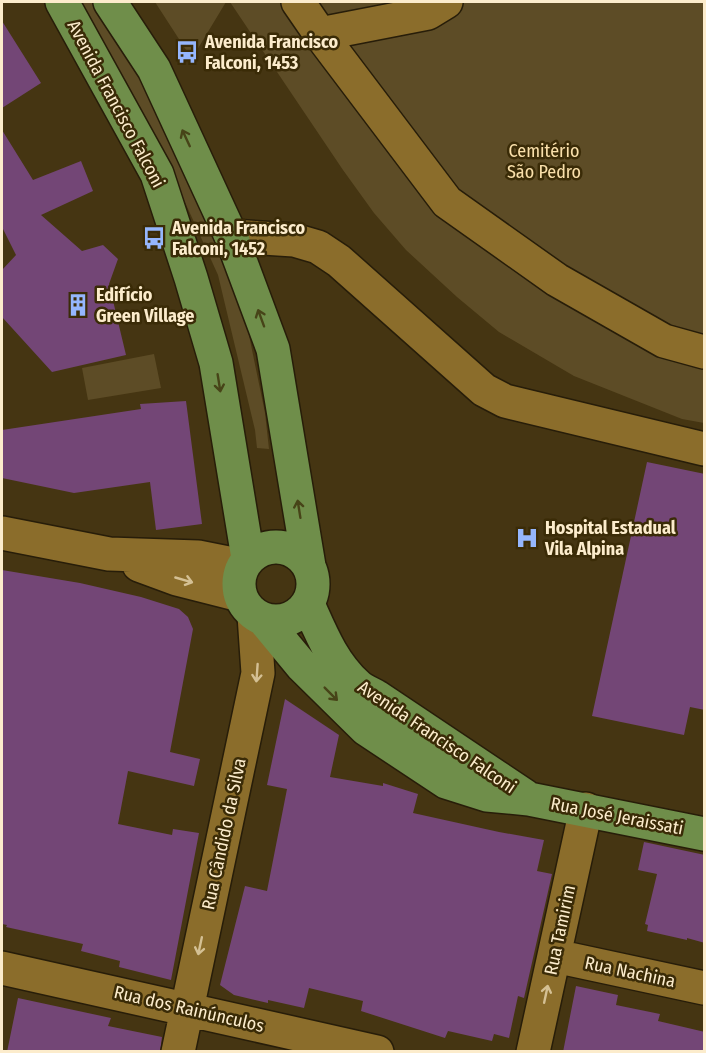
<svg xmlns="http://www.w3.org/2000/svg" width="706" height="1053" font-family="'Fira Sans Condensed',sans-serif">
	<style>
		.green { fill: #5d4c26 }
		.building { fill: #734676 }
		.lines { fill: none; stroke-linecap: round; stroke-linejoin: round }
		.minor-casing { stroke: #271d09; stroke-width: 36 }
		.major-casing { stroke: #271d09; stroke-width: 36 }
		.minor { stroke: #8b6d2b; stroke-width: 33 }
		.major { stroke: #6f8e4a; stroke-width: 33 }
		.oneway { stroke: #474418 }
		.oneway2 { stroke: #d4c094 }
		.labels { text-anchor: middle; stroke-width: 5; stroke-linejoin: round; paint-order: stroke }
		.poi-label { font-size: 18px; font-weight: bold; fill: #fceccc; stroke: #3a2b07; text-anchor: start }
		.street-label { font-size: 18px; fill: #fceccc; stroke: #3a2b07 }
		.park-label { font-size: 18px; fill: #fae0ab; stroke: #3a2b07 }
	</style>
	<rect width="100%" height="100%" fill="#453512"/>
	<path class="green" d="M 77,2 L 98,2 L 147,79 L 236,272 L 265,413 L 269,449 L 257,448 L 255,430 L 218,275 L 155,136 L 127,83 Z
		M 155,2 L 226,2 L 197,50 L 188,53 Z
		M 230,2 L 704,2 L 704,423 L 682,419 L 574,376 L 499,332 L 457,297 L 406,250 L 374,213 L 343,170 Z
		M 154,354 L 161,388 L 88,400 L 82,368 Z"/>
	<path class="building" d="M 2,21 L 41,83 L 2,108 Z
		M 2,130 L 33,180 L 81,161 L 93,191 L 41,215 L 82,251 L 103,245 L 118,259 L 109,284 L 126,355 L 52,372 L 2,317 L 2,270 L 16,255 L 2,227 Z
		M 186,401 L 202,524 L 156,530 L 150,482 L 74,493 L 2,478 L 2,430 L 141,409 L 140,404 Z
		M 647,462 L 705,474 L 705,710 L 690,707 L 684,735 L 592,716 Z
		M 2,570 L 80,583 L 141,597 L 179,609 L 188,617 L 193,629 L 170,752 L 200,759 L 194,786 L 128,771 L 118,824 L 172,835 L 173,829 L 199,833 L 171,980 L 119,967 L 120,961 L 81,951 L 83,944 L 6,927 L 7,925 L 2,924 Z
		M 285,699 L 339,735 L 330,777 L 383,786 L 383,783 L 418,794 L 413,813 L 499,832 L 544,840 L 537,871 L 552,874 L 524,998 L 518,996 L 509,1038 L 494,1034 L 492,1041 L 448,1031 L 445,1038 L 361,1011 L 363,1001 L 309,988 L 304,1008 L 268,1000 L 268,1003 L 234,995 L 220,985 L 245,886 L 267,891 L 287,789 L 267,785 Z
		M 644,842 L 705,855 L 705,943 L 687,938 L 687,940 L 647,931 L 648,925 L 645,924 L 657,874 L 638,870 Z
		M 576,986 L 618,995 L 616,1005 L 660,1014 L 658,1021 L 705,1032 L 705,1052 L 563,1052 Z
		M 18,998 L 111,1018 L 108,1026 L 162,1037 L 160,1052 L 7,1052 Z"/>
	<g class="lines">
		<g class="minor-casing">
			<path id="minor" d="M 298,2 L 320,34 L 447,202 L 557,280 L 664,341 L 704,352
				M 320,34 L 428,13 L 446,2
				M 231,236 L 294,240 L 318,247 L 339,261 L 484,390 L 505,401 L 704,449
				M 2,533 L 109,554 L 198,557 L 243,566
				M 139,565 L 177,579 L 240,595
				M 555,956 L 704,988
				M 2,968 L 377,1052
				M 178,1052 L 258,673 L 254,615
				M 533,1052 L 586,809"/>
		</g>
		<g class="major-casing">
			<path id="major" d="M 62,2 L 157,174 L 191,278 L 216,363 L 248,558
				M 110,2 L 154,69 L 231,236 L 273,349 L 309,566
				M239 584a37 37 0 1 1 74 0a37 37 0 1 1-74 0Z
				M 308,604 C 321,633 332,662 357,685 C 362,690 370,693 377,697 L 525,796
				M 264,620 L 302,666 L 366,729 L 446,782 L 487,795 L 529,799 L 704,834"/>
		</g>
		<use href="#minor" class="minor"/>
		<use href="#major" class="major"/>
	</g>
	<defs><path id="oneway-shaft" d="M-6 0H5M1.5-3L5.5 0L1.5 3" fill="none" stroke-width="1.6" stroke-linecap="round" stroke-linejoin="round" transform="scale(1.5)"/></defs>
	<g class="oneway">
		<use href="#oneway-shaft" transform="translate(186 138) rotate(-115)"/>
		<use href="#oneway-shaft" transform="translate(261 318) rotate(-110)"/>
		<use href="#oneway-shaft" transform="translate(219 383) rotate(81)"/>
		<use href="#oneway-shaft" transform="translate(299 509) rotate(-99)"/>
		<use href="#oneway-shaft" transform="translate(331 694) rotate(45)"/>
	</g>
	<g class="oneway2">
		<use href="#oneway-shaft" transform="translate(184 580) rotate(16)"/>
		<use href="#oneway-shaft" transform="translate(257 673) rotate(94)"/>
		<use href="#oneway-shaft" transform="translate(200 946) rotate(102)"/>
		<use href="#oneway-shaft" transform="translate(546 994) rotate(-78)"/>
	</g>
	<defs>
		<g id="bus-bare" transform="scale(1.8)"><path d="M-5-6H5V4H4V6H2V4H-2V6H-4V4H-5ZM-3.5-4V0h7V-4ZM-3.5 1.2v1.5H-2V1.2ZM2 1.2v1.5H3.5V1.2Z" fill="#95b6fd" stroke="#3a2b07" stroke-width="2.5" paint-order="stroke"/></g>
		<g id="building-bare" transform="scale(1.8)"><path d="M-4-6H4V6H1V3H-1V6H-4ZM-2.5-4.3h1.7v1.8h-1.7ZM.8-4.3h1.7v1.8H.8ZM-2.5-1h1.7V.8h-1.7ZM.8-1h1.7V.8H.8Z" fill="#95b6fd" stroke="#3a2b07" stroke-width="2.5" paint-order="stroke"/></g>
		<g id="hospital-bare" transform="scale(1.8)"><path d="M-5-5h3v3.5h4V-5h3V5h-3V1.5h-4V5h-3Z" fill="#95b6fd" stroke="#3a2b07" stroke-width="2.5" paint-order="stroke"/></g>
	</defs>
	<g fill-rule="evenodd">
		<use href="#bus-bare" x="187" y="52"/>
		<use href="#bus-bare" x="154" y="238"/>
		<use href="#building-bare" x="78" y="305"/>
		<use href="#hospital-bare" x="527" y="538"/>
	</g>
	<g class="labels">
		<g class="poi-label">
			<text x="205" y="48">Avenida Francisco<tspan x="205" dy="21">Falconi, 1453</tspan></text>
			<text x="172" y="234">Avenida Francisco<tspan x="172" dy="21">Falconi, 1452</tspan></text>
			<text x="96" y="301">Edifício<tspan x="96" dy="21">Green Village</tspan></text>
			<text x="545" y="534">Hospital Estadual<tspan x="545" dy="21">Vila Alpina</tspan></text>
		</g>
		<g class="street-label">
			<text transform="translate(116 104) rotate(62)" y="6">Avenida Francisco Falconi</text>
			<text transform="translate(437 737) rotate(34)" y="6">Avenida Francisco Falconi</text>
			<text transform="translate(617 816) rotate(11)" y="6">Rua José Jeraissati</text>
			<text transform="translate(224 834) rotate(-78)" y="6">Rua Cândido da Silva</text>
			<text transform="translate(560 930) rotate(-78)" y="6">Rua Tamirim</text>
			<text transform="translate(630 972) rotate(12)" y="6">Rua Nachina</text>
			<text transform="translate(189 1009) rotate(13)" y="6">Rua dos Rainúnculos</text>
		</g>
		<g class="park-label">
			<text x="544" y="157">Cemitério<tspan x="544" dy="21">São Pedro</tspan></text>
		</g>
	</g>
	<rect width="706" height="1053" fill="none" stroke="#fceccc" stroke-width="6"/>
</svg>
